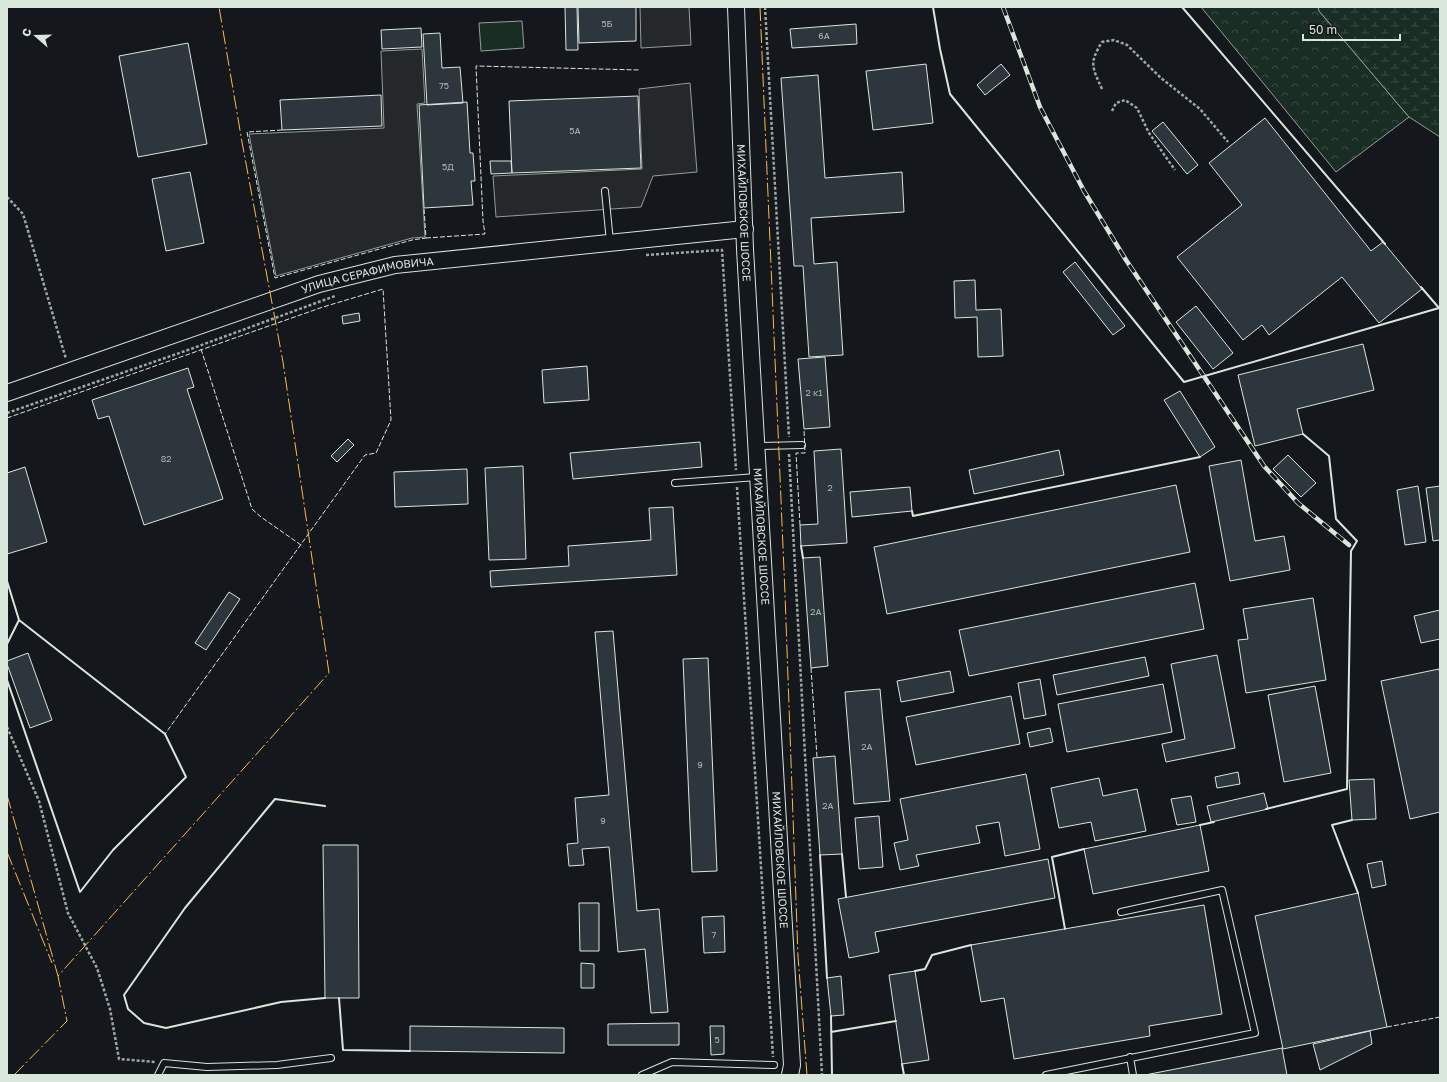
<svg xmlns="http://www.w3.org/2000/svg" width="1447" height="1082" font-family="'Golos Text',sans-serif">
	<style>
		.grass { fill: #1a2d24; stroke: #939e99 }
		.forest { fill: url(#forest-crowns); stroke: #939e99 }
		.wetland { fill: url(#wetland-marsh); stroke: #939e99 }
		.parking { fill: #24282b; stroke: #939e99 }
		.building { fill: #2c363c; stroke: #d8e6dc }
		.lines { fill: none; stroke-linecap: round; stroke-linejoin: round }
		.lane-casing { stroke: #d8e6dc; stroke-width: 8 }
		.secondary-casing { stroke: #d8e6dc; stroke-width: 18 }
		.path { stroke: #9da8a2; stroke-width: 2.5; stroke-dasharray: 3 2; stroke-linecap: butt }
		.lane { stroke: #14181c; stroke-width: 6 }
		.secondary { stroke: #14181c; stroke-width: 16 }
		.rail-casing { stroke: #d8e6dc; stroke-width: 4.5 }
		.rail { stroke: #14181c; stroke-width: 3; stroke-dasharray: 9; stroke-linecap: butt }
		.fence { stroke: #d8e6dc; stroke-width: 1; stroke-dasharray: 5 2; stroke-linecap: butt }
		.wall { stroke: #d8e6dc; stroke-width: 2 }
		.power { stroke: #ffb74d; stroke-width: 1; stroke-dasharray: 14 3 2 3; stroke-linecap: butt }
		.labels { text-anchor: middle; stroke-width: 3; stroke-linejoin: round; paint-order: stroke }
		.number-label { font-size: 9px; fill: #adbab4 }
		.street-label { font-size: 11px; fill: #d8e6dc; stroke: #14181c }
	</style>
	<defs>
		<pattern id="forest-crowns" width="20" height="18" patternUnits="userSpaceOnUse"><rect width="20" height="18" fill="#1a2d24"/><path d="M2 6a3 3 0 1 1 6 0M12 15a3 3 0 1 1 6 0" fill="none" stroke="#3b4b43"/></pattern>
		<pattern id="wetland-marsh" width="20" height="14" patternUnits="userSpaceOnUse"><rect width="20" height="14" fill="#1a2d24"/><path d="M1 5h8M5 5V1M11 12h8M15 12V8" fill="none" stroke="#3b4b43"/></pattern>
	</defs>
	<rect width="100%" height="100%" fill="#14181c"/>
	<path class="grass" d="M 522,21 L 524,48 L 481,51 L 479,23 Z"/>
	<path class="forest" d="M 1201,7 L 1318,7 L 1319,11 L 1409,117 L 1336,172 Z"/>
	<path class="wetland" d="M 1318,7 L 1440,7 L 1440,137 L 1409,117 L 1319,11 Z"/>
	<path class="parking" d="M 640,7 L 689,7 L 691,45 L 641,48 Z
		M 422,49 L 425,103 L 417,104 L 425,237 L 412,238 L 276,276 L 249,134 L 384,128 L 381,51 Z
		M 690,83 L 697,172 L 653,176 L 641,207 L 496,217 L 493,176 L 642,169 L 639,89 Z"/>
	<path class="building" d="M 565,7 L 577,7 L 578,50 L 566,50 Z
		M 578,7 L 636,7 L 636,41 L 579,43 Z
		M 856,24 L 857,44 L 792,48 L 790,29 Z
		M 421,28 L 422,47 L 382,49 L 381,30 Z
		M 440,33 L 442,68 L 460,67 L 463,103 L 427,105 L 423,34 Z
		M 188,43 L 207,144 L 138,157 L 119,56 Z
		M 926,64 L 933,123 L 873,130 L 866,71 Z
		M 1001,64 L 1010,75 L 985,95 L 977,85 Z
		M 818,75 L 825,178 L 902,172 L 904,212 L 811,218 L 814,264 L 837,262 L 843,355 L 809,357 L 803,266 L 794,266 L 781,78 Z
		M 381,95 L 382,126 L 282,130 L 280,100 Z
		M 638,96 L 641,168 L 512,173 L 509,101 Z
		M 467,102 L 470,153 L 473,153 L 475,181 L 471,181 L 473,205 L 424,208 L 419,105 Z
		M 1265,118 L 1371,251 L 1383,242 L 1422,289 L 1379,323 L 1342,277 L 1269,335 L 1262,325 L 1243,340 L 1177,257 L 1242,205 L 1209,163 Z
		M 1163,122 L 1198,165 L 1187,174 L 1152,131 Z
		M 490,161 L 511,161 L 512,173 L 491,174 Z
		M 190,172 L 204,243 L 166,251 L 152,179 Z
		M 1075,262 L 1125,326 L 1113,335 L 1063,272 Z
		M 975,280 L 976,310 L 1001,309 L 1003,356 L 978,357 L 977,317 L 955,318 L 954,281 Z
		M 1196,306 L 1233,353 L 1213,369 L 1176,322 Z
		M 359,313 L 360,321 L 343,324 L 342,316 Z
		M 1363,344 L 1374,390 L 1297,409 L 1303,434 L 1255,446 L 1238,375 Z
		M 825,357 L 830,427 L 804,429 L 798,359 Z
		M 587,366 L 589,400 L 544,403 L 542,370 Z
		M 188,368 L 194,387 L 187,389 L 223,499 L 144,525 L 109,416 L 98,419 L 92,400 Z
		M 1180,391 L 1215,447 L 1200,457 L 1164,400 Z
		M 348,439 L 354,445 L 337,462 L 331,456 Z
		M 700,442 L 702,467 L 573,479 L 570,453 Z
		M 841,449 L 847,543 L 801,546 L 800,525 L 818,524 L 814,451 Z
		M 1059,450 L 1064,475 L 974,494 L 969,470 Z
		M 1288,455 L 1316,483 L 1301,497 L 1273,469 Z
		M 1241,460 L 1255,541 L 1284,536 L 1290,570 L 1230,581 L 1209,466 Z
		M 523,466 L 526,559 L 489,560 L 485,468 Z
		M 25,467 L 47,542 L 7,554 L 7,473 Z
		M 467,469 L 468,504 L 395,507 L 394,472 Z
		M 1176,485 L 1190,552 L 887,614 L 874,547 Z
		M 1418,486 L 1426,542 L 1405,545 L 1397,490 Z
		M 1440,486 L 1440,540 L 1433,541 L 1426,488 Z
		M 910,487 L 912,511 L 852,517 L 850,492 Z
		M 673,507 L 677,575 L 491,587 L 490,571 L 569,566 L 568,546 L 651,540 L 649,508 Z
		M 820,557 L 828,666 L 811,668 L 803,558 Z
		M 1195,583 L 1204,629 L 969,676 L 959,630 Z
		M 229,592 L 240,599 L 206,650 L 195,643 Z
		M 1313,598 L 1326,680 L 1246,693 L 1238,640 L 1248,639 L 1243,609 Z
		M 1440,610 L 1440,641 L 1440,639 L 1421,643 L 1414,616 Z
		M 613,631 L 637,911 L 659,909 L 668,1012 L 651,1013 L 645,949 L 618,952 L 609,847 L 582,849 L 584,865 L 569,866 L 567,844 L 578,843 L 575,798 L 609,795 L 595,632 Z
		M 28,653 L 52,720 L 30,728 L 7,664 L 7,661 Z
		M 1217,655 L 1235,748 L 1166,762 L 1162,744 L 1185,739 L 1171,664 Z
		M 1145,657 L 1149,676 L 1057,695 L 1053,675 Z
		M 708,658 L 717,871 L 692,872 L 683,659 Z
		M 1439,669 L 1440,675 L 1440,812 L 1410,819 L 1381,681 Z
		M 950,671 L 954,692 L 901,702 L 897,681 Z
		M 1040,679 L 1046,715 L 1024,719 L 1018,683 Z
		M 1163,684 L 1172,732 L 1067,752 L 1058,704 Z
		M 1315,686 L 1331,773 L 1284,782 L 1268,695 Z
		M 880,689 L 890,801 L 854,804 L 845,692 Z
		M 1011,696 L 1020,744 L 916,765 L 906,717 Z
		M 1050,728 L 1053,742 L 1030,747 L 1027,733 Z
		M 835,756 L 842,854 L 820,855 L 813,758 Z
		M 1238,772 L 1240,784 L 1217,788 L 1215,777 Z
		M 1026,774 L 1040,849 L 1005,856 L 999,822 L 976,826 L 980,843 L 916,855 L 919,866 L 900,870 L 894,843 L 908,840 L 900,799 Z
		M 1099,778 L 1103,796 L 1137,789 L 1146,831 L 1095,841 L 1091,822 L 1059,828 L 1051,788 Z
		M 1374,779 L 1376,819 L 1352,820 L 1349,780 Z
		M 1264,793 L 1268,809 L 1211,822 L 1207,806 Z
		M 1191,796 L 1196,822 L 1177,825 L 1171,799 Z
		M 879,816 L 883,867 L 859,869 L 855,818 Z
		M 1200,825 L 1209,871 L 1093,894 L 1084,849 Z
		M 323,845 L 358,845 L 359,998 L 325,998 Z
		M 1048,859 L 1055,898 L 875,932 L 879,952 L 849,958 L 838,899 Z
		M 1382,861 L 1386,885 L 1372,888 L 1367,864 Z
		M 1358,893 L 1387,1027 L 1283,1049 L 1255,916 Z
		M 579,903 L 599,903 L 599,951 L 580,951 Z
		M 1204,905 L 1222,1014 L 1149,1026 L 1150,1036 L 1014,1059 L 1004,998 L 981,1002 L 971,945 Z
		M 724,916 L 725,952 L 704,953 L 702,917 Z
		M 581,963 L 594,964 L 594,988 L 581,988 Z
		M 915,971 L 929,1060 L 902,1064 L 889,975 Z
		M 841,976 L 844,1015 L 831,1016 L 827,978 Z
		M 679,1023 L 679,1045 L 608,1045 L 608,1024 Z
		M 410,1026 L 564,1028 L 564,1053 L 410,1051 Z
		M 710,1026 L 724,1026 L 724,1054 L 711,1055 Z
		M 1370,1031 L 1372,1044 L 1320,1070 L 1313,1044 Z
		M 1282,1048 L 1287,1075 L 1145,1075 Z"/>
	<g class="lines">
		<g class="lane-casing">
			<path id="lane" d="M 605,191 L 610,242
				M 757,446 L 802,445
				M 675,483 L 757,477
				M 1130,1057 L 1133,1075
				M 158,1075 L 164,1063 L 207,1067 L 277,1065 L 331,1058
				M 642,1075 L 672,1062 L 774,1065
				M 1046,1075 L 1255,1033 L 1222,890 L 1121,912"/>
		</g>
		<g class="secondary-casing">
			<g id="secondary">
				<path id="s1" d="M 736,7 L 745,249 L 792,1065 L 790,1075"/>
				<path id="s2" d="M 7,393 L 319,284 L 395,265 L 745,229"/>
			</g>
		</g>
		<path class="path" d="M 765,7 L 789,437
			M 1102,89 C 1092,67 1089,63 1102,42 L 1114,40 L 1127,45 L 1161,78 L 1200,109 L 1228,142
			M 1112,111 L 1116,103 L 1125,100 L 1137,108 L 1149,133 L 1175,170
			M 7,197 L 23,214 L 66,359
			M 646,255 L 722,250 L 736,470
			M 7,413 L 188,350 L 335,296
			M 789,454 L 822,1075
			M 737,487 L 773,1057
			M 7,727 L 39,801 L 68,913 L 97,968 L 110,1009 L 119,1059 L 156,1062"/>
		<use href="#lane" class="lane"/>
		<use href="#secondary" class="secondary"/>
		<g class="rail-casing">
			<path id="rail" d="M 1003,7 L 1040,107 L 1084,191 L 1126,260 L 1264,466 L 1298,503 L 1349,545"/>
		</g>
		<use href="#rail" class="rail"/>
		<path class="fence" d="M 282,130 L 247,132 L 275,278 L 412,240 L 426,238 L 424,208
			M 426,238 L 485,234 L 483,221 L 476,66 L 640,70
			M 201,349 L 252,509 L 261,517 L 301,545
			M 7,418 L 323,307 L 383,289 L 391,420 L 376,453 L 365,455 L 165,734
			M 800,525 L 796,453 L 805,453 L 804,429
			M 811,668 L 817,757
			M 1387,1027 L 1440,1017"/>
		<path class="wall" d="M 933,7 L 940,49 L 950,94 L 1184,382 L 1439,308 L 1421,287
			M 1182,7 L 1385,244
			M 912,511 L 913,516 L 1200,457
			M 801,546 L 803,558
			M 7,581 L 19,620 L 165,734 L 186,777 L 113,850 L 80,892 L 7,680
			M 7,644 L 19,620
			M 1266,809 L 1347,789 L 1351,551 L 1357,541 L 1336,519 L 1329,456 L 1303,434
			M 1352,820 L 1332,825 L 1358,893
			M 1200,825 L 1214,822
			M 842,854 L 846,897
			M 820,855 L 827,978
			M 1065,929 L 1052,857 L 1084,849
			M 915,971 L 925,969 L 932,955 L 971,945
			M 325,998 L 281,1002 L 166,1028 L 144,1023 L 128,1009 L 124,995 L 185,908 L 275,799 L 325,806
			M 339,998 L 343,1050 L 410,1051
			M 831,1016 L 832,1075
			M 831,1032 L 896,1021
			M 902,1064 L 904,1075"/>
		<path class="power" d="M 760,7 L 785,594 L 798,956 L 807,1075
			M 7,795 L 58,976 L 329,673 L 283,362 L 242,142 L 219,7
			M 7,852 L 52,963
			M 14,1075 L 67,1021 L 58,976"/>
	</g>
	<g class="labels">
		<g class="number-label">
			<text x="607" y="27">5Б</text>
			<text x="824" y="39">6А</text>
			<text x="444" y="89">75</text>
			<text x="575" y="134">5А</text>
			<text x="448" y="170">5Д</text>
			<text x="814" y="396">2 к1</text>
			<text x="166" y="462">82</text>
			<text x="830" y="491">2</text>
			<text x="816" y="615">2А</text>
			<text x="867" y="750">2А</text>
			<text x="700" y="768">9</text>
			<text x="828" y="809">2А</text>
			<text x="603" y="824">9</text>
			<text x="714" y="938">7</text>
			<text x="717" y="1043">5</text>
		</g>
		<g class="street-label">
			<text dy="4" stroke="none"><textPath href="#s1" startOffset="206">МИХАЙЛОВСКОЕ ШОССЕ</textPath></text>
			<text dy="4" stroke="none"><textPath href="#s2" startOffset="380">УЛИЦА СЕРАФИМОВИЧА</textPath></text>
			<text dy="4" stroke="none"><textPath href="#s1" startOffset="530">МИХАЙЛОВСКОЕ ШОССЕ</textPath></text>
			<text dy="4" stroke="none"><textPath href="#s1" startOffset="854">МИХАЙЛОВСКОЕ ШОССЕ</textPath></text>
		</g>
	</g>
	<rect width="1447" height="1082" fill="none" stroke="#d8e6dc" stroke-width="16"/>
	<g transform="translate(36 36) rotate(290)" stroke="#14181c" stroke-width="3" paint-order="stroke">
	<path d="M0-3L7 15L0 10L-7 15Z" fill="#d8e6dc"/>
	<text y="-6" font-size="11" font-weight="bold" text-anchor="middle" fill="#d8e6dc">С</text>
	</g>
	<path d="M1303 34v6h97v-6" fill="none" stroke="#d8e6dc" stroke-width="2"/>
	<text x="1309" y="34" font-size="12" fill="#d8e6dc" stroke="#14181c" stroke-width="3" paint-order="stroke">50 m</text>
</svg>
